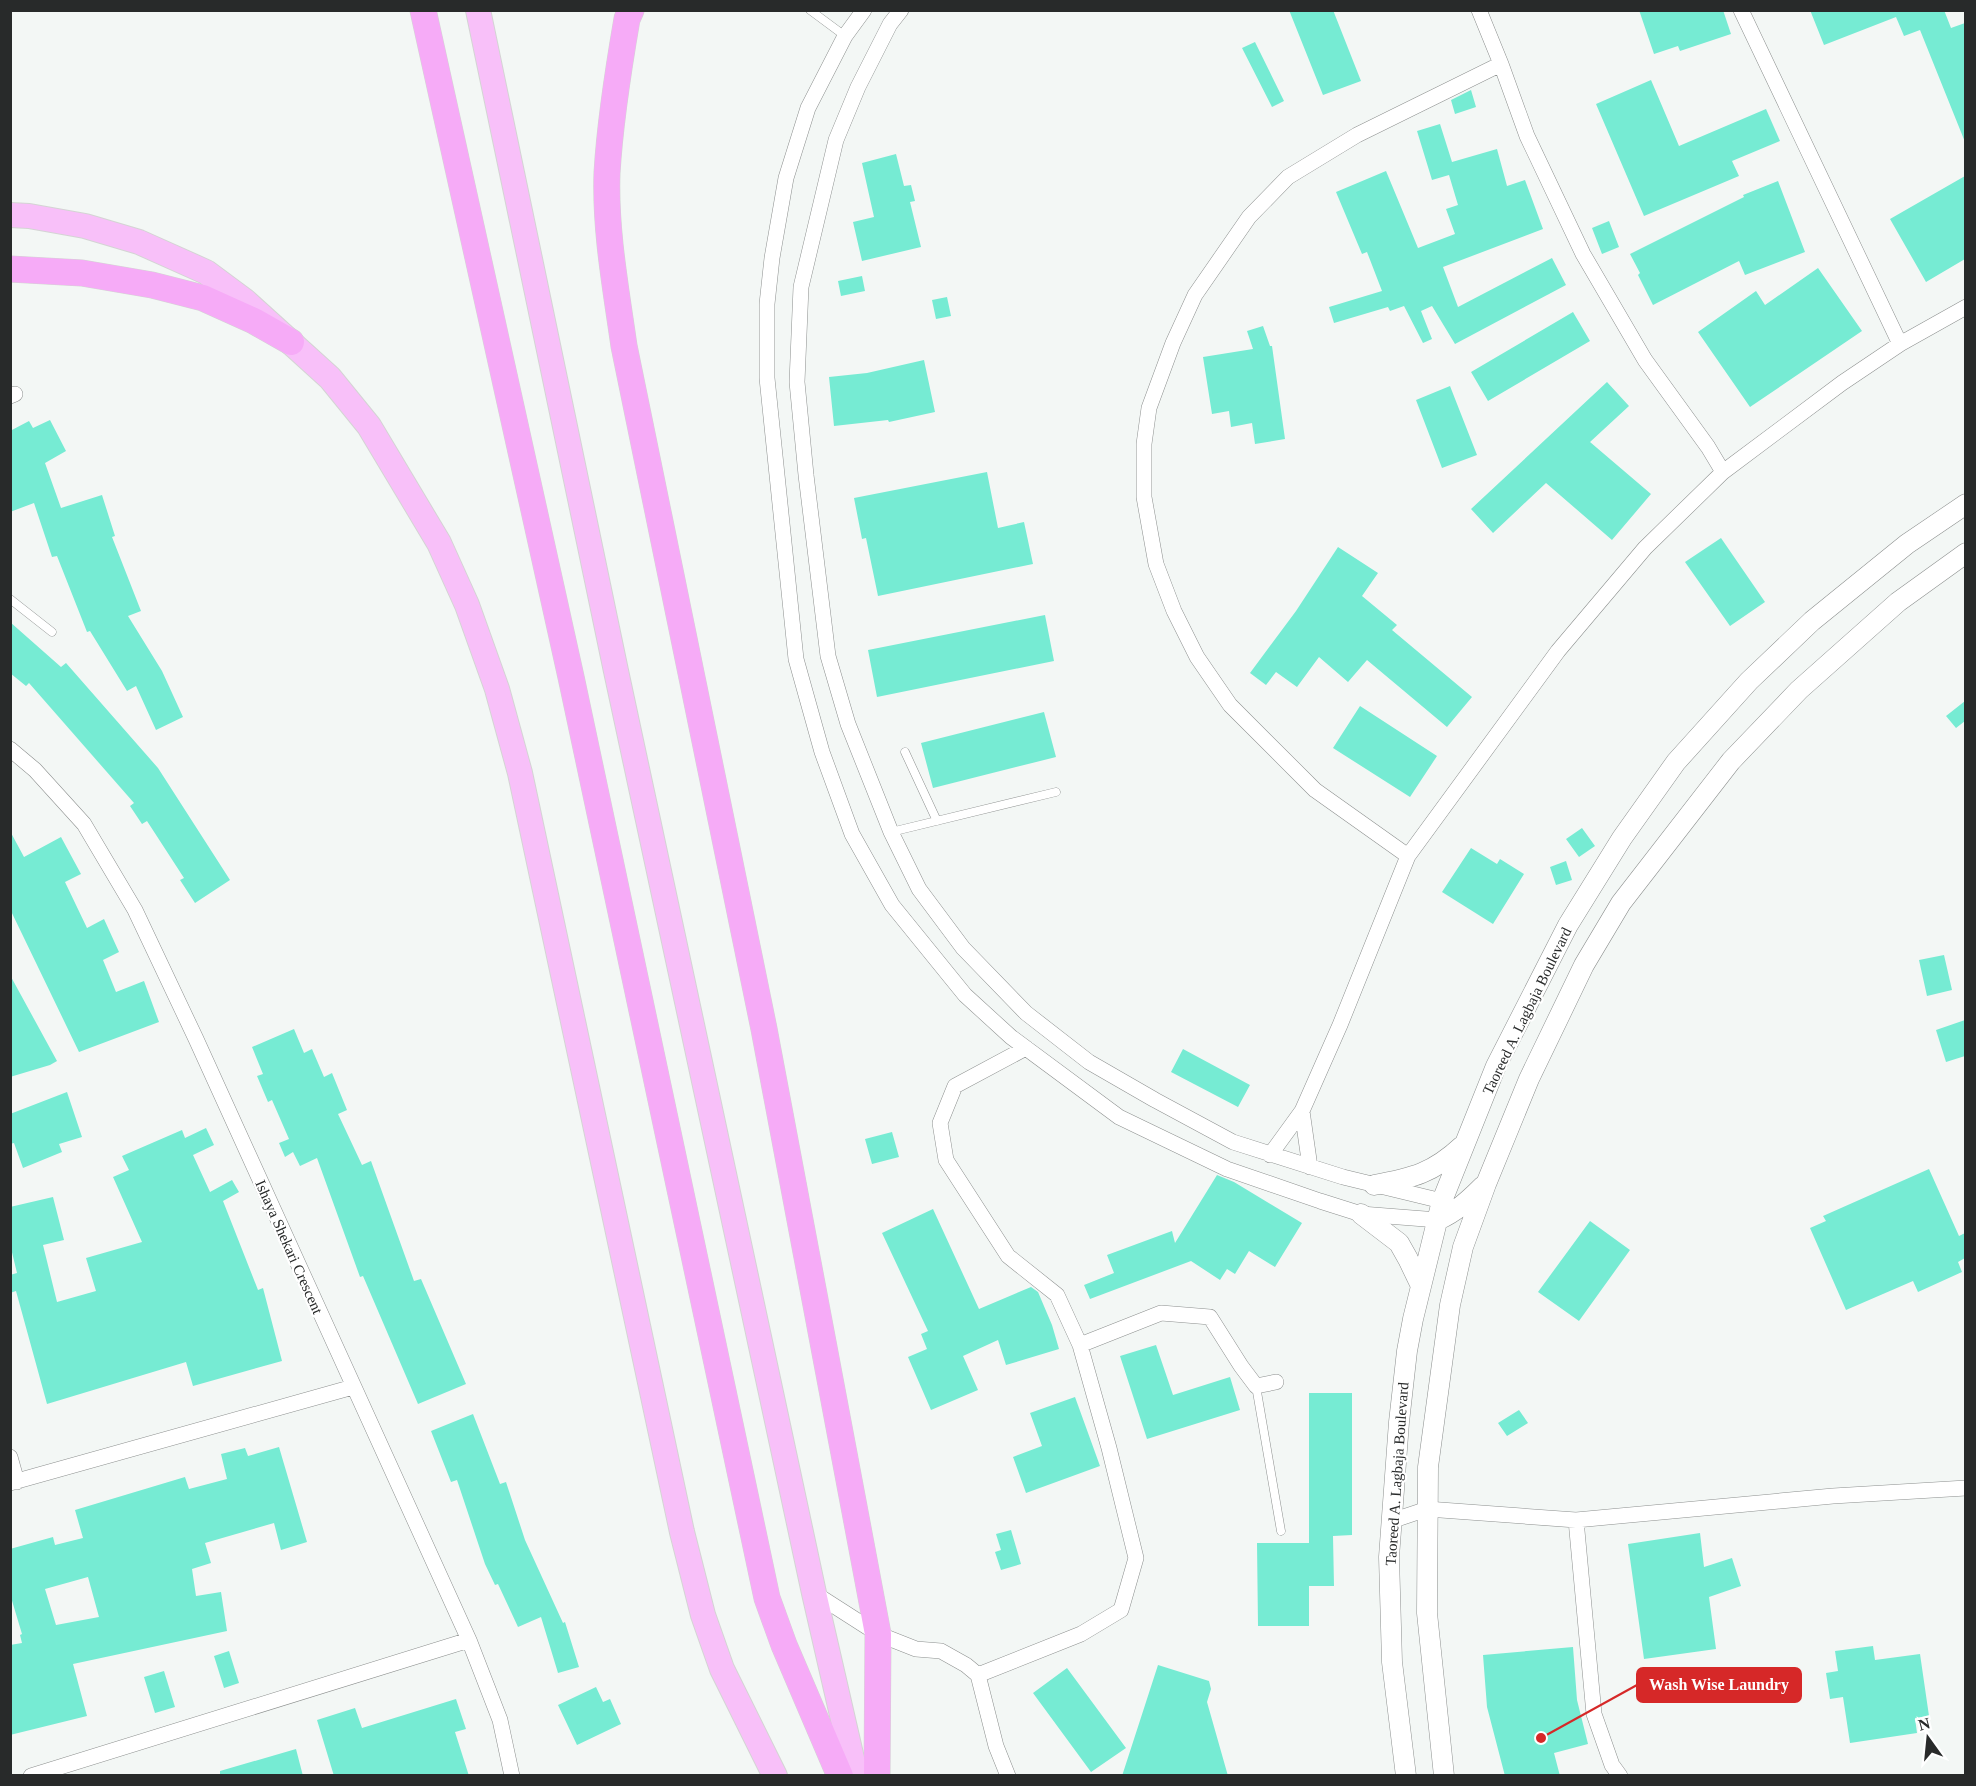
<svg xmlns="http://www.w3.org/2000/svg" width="1976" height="1786" font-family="'Times New Roman',serif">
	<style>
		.building { fill: #76ebd3; fill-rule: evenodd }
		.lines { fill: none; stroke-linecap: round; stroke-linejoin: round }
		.service-casing { stroke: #8d908f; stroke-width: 9 }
		.minor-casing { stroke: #8d908f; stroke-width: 16 }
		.tertiary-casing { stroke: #8d908f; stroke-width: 21 }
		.primary-casing { stroke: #d4d4d4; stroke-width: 26 }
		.trunk-casing { stroke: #d4d4d4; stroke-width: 27 }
		.service { stroke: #fff; stroke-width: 8 }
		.minor { stroke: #fff; stroke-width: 15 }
		.tertiary { stroke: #fff; stroke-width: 20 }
		.primary { stroke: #f8c0f9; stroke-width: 24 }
		.trunk { stroke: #f6abf7; stroke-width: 26 }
		.labels { text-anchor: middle; stroke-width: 4.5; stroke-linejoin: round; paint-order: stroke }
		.street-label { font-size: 15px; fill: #282a2a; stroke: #fff }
		.leader { fill: none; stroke: #d62828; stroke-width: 2 }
		.callout-dot { fill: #d62828; stroke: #fff; stroke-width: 2 }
		.callout { fill: #d62828; stroke: #d62828; stroke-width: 2 }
		.callout-label { font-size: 16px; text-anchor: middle; font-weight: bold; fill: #fff }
	</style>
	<rect width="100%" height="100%" fill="#f3f7f5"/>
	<path class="building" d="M 1289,10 L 1333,10 L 1361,81 L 1323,95 Z
		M 1639,10 L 1723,10 L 1731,34 L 1680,51 L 1678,46 L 1654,54 Z
		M 1810,10 L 1944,10 L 1951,28 L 1965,23 L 1965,142 L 1920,30 L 1904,36 L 1896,17 L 1824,45 Z
		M 1255,42 L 1284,101 L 1272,107 L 1242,48 Z
		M 1651,80 L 1679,146 L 1766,109 L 1780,141 L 1732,161 L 1739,176 L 1644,216 L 1596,104 Z
		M 1471,90 L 1476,107 L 1455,114 L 1451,100 Z
		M 1440,124 L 1452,162 L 1497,149 L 1507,186 L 1525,180 L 1543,229 L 1443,267 L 1458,307 L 1552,258 L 1566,285 L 1455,344 L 1432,306 L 1421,311 L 1432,339 L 1423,343 L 1404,306 L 1390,311 L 1388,307 L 1334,323 L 1329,307 L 1382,291 L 1367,252 L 1362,254 L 1336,192 L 1386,171 L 1418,248 L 1455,234 L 1446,209 L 1458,205 L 1449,175 L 1432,180 L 1417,131 Z
		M 896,154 L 904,186 L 911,185 L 915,201 L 910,202 L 921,247 L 862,261 L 853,222 L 874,217 L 862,163 Z
		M 1965,176 L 1965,259 L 1926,282 L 1890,219 Z
		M 1778,181 L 1805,252 L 1745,275 L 1739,261 L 1653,305 L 1638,275 L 1640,273 L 1630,254 L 1744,197 L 1743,195 Z
		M 1609,221 L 1619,247 L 1602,254 L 1592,228 Z
		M 1818,268 L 1862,331 L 1750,407 L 1698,332 L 1756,291 L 1765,305 Z
		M 862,276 L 865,291 L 841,296 L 838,281 Z
		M 947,297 L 951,316 L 936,319 L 932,300 Z
		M 1573,312 L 1590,341 L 1488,401 L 1471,372 Z
		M 1263,326 L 1270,346 L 1272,346 L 1285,439 L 1255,444 L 1252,423 L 1231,427 L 1229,411 L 1212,414 L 1203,357 L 1253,349 L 1247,331 Z
		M 924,360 L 935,412 L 889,422 L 888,420 L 834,426 L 829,377 L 867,373 Z
		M 1607,382 L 1629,406 L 1590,442 L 1651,494 L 1612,540 L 1546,483 L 1493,533 L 1471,509 Z
		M 1450,386 L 1477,455 L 1442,468 L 1416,400 Z
		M 50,420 L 66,451 L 45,463 L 61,508 L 102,495 L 115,536 L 112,537 L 141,611 L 128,616 L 162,671 L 183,717 L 156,730 L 136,686 L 127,691 L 90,631 L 87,632 L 57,556 L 52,557 L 34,503 L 10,512 L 10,431 L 29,421 L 33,428 Z
		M 987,472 L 998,528 L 1024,522 L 1033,564 L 878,596 L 866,538 L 862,539 L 854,498 Z
		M 1721,538 L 1765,602 L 1730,626 L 1685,562 Z
		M 1338,547 L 1378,573 L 1362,596 L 1397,625 L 1392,630 L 1472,697 L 1447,727 L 1367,660 L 1348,682 L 1319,657 L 1297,687 L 1276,672 L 1266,685 L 1250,673 L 1296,611 Z
		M 1045,615 L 1054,661 L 877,697 L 868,650 Z
		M 10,622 L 61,667 L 66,663 L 158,768 L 230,880 L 195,903 L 180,880 L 184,878 L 147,821 L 142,824 L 130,806 L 134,803 L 29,683 L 26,686 L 10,673 Z
		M 1965,701 L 1965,721 L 1956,728 L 1946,716 Z
		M 1360,706 L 1437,756 L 1410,797 L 1333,748 Z
		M 1044,712 L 1056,757 L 933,788 L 921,743 Z
		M 1582,828 L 1595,846 L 1579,857 L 1566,839 Z
		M 10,831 L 24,857 L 61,837 L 81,874 L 65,882 L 87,928 L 104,919 L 119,952 L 103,960 L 116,992 L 144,981 L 159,1022 L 79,1052 L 10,909 Z
		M 1471,848 L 1497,864 L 1500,859 L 1524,874 L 1493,924 L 1442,892 Z
		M 1566,861 L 1572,880 L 1556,885 L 1550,867 Z
		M 1944,955 L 1952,990 L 1927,996 L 1919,960 Z
		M 10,975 L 57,1061 L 50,1065 L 10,1077 Z
		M 1965,1020 L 1965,1056 L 1946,1062 L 1936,1030 Z
		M 294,1029 L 304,1053 L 312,1049 L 324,1077 L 332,1073 L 347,1110 L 338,1114 L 362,1165 L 371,1161 L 414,1281 L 421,1279 L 466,1384 L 418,1404 L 363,1276 L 360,1277 L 317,1158 L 300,1166 L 293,1152 L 285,1157 L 279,1143 L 289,1139 L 272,1100 L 268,1102 L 257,1076 L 263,1074 L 252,1047 Z
		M 1183,1049 L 1250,1085 L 1238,1107 L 1171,1072 Z
		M 67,1092 L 82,1137 L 59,1144 L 62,1152 L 23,1168 L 14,1143 L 10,1144 L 10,1114 Z
		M 206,1128 L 214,1145 L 193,1155 L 210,1192 L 232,1180 L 239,1192 L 223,1201 L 258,1290 L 263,1288 L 282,1361 L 193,1386 L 186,1362 L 47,1404 L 16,1291 L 10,1293 L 10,1275 L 17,1273 L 10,1244 L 10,1207 L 53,1197 L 64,1240 L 43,1245 L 57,1302 L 96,1291 L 86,1258 L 142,1242 L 113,1177 L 129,1170 L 122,1156 L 182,1130 L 185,1138 Z
		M 892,1132 L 899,1157 L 872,1164 L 865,1139 Z
		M 1929,1169 L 1959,1236 L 1965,1233 L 1965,1258 L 1958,1262 L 1962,1272 L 1918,1292 L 1913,1281 L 1846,1310 L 1810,1228 L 1826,1221 L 1823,1216 Z
		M 1217,1175 L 1234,1182 L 1302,1223 L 1275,1267 L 1249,1251 L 1235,1274 L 1227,1269 L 1220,1280 L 1191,1261 L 1090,1299 L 1084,1285 L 1114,1273 L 1107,1255 L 1172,1231 L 1175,1243 Z
		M 933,1209 L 979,1309 L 1031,1287 L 1038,1292 L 1052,1325 L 1059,1349 L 1006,1365 L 998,1340 L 963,1356 L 978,1390 L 931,1410 L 908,1357 L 927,1349 L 921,1334 L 928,1331 L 882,1233 Z
		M 1590,1221 L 1630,1250 L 1579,1321 L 1538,1292 Z
		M 1156,1345 L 1173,1395 L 1230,1377 L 1240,1410 L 1147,1439 L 1120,1356 Z
		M 1309,1393 L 1352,1393 L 1352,1535 L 1333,1536 L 1334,1586 L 1309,1586 L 1309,1626 L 1258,1626 L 1257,1543 L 1309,1543 Z
		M 1075,1397 L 1100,1466 L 1026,1493 L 1013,1457 L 1042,1446 L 1030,1413 Z
		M 1519,1410 L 1528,1423 L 1507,1436 L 1498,1423 Z
		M 473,1414 L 500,1484 L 506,1482 L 525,1540 L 563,1623 L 565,1622 L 579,1667 L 558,1673 L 541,1617 L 518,1627 L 498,1584 L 495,1585 L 485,1564 L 457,1480 L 451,1482 L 431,1431 Z
		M 279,1447 L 307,1542 L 281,1550 L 274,1523 L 205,1543 L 211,1563 L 192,1569 L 196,1596 L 221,1592 L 227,1631 L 73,1664 L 87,1716 L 10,1735 L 10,1645 L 22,1643 L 20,1635 L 22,1634 L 10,1594 L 10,1549 L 53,1537 L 55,1545 L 83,1538 L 75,1510 L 185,1477 L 189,1489 L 227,1479 L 221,1454 L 245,1448 L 248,1456 ZM 88,1577 L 99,1617 L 56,1625 L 45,1589 Z
		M 1011,1530 L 1021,1564 L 1001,1570 L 995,1552 L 1001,1550 L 996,1534 Z
		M 1700,1533 L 1704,1567 L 1732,1558 L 1741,1586 L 1709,1597 L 1716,1649 L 1644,1659 L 1628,1544 Z
		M 1873,1646 L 1875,1660 L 1920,1654 L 1929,1716 L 1915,1718 L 1917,1733 L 1850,1743 L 1843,1697 L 1830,1699 L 1826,1673 L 1838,1671 L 1835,1651 Z
		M 1573,1647 L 1577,1700 L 1588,1744 L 1554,1753 L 1560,1776 L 1505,1776 L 1487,1707 L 1483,1655 Z
		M 229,1651 L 239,1683 L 224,1688 L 214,1656 Z
		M 1158,1665 L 1209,1681 L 1211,1689 L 1207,1702 L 1228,1776 L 1122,1776 Z
		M 1067,1668 L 1126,1748 L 1091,1772 L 1033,1693 Z
		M 164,1671 L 175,1707 L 155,1713 L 144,1677 Z
		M 596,1687 L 603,1702 L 610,1699 L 621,1724 L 577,1745 L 558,1705 Z
		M 456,1699 L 466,1729 L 455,1732 L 469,1776 L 334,1776 L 317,1720 L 355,1708 L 362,1728 Z
		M 296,1749 L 303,1776 L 220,1776 L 220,1771 Z"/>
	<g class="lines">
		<g class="service-casing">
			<path id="service" d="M 810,10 L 845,36
				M 10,599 L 52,632
				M 905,752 L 937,821
				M 891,832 L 1056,792
				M 1256,1386 L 1281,1531"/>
		</g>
		<g class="minor-casing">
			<path id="minor" d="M 864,10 L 845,36 L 808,108 L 786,178 L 772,258 L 767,304 L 767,378 L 796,659 L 822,752 L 852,834 L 892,905 L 965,995 L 1011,1037 L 1119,1117 L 1227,1169 L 1320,1201 L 1361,1214 L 1438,1220
				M 901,10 L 890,24 L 858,87 L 836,140 L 801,287 L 797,382 L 806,475 L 828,656 L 848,724 L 891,832 L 919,889 L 963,948 L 1026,1013 L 1089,1062 L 1155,1100 L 1233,1142 L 1343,1177 L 1442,1201
				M 1479,10 L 1501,64 L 1527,136 L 1583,254 L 1645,360 L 1708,447 L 1723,472
				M 1741,10 L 1900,344
				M 10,396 L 15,394
				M 10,749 L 35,770 L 84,824 L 135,910 L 196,1039 L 469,1640 L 500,1720 L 512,1776
				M 1408,856 L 1315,790 L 1230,705 L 1197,657 L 1174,611 L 1156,564 L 1144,497 L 1144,444 L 1149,408 L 1173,343 L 1195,295 L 1249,217 L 1288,177 L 1357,135 L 1501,64
				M 1302,1111 L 1310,1167
				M 1270,1155 L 1302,1111 L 1340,1025 L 1408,856 L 1558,651 L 1645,548 L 1723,472 L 1842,383 L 1900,344 L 1966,307
				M 1080,1345 L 1161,1313 L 1210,1317 L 1241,1366 L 1256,1386 L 1276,1382
				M 10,1457 L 17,1482
				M 10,1483 L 353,1387
				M 1576,1520 L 1594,1714 L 1612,1765 L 1620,1776
				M 1391,1521 L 1427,1509 L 1576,1520 L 1833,1496 L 1966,1488
				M 814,1593 L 878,1634 L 916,1649 L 941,1651 L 966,1665 L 978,1675
				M 31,1776 L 469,1640
				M 1008,1776 L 996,1746 L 978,1675 L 1081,1634 L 1121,1610 L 1136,1558 L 1109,1448 L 1080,1345 L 1057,1295 L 1008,1256 L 946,1160 L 940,1123 L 955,1086 L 1026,1048"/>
		</g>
		<g class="tertiary-casing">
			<path id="tertiary" d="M 1374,1185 C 1413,1178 1433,1173 1462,1146
				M 1361,1214 L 1399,1243 L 1408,1259 L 1421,1286
				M 1438,1220 C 1456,1212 1469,1200 1483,1186
				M 1406,1776 L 1392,1662 L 1389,1557 L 1399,1422 L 1407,1351 L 1413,1319 L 1442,1201 L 1496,1066 L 1568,925 L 1622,838 L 1676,762 L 1749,681 L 1812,621 L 1907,544 L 1966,504
				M 1444,1776 L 1427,1613 L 1428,1467 L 1450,1305 L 1463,1247 L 1486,1184 L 1529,1079 L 1584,965 L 1621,903 L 1731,761 L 1799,690 L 1898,602 L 1966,553"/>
		</g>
		<g class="primary-casing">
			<path id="primary" d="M 478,10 L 616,671 L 814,1593 L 856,1776
				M 10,215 L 29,216 L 85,226 L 139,242 L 206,272 L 245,301 L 330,378 L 369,426 L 439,543 L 467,605 L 497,689 L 520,773 L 682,1532 L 703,1615 L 722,1669 L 775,1776"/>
		</g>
		<g class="trunk-casing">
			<path id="trunk" d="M 423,10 L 571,677 L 767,1598 L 784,1645 L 840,1776
				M 631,10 L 627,19 C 618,71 610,121 607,173 C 605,231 616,289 624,346 L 764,1029 L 878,1634 L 877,1776
				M 10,269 L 82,273 L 152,285 L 203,298 L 254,321 L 291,342"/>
		</g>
		<use href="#service" class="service"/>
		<use href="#minor" class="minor"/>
		<use href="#tertiary" class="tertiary"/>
		<use href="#primary" class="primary"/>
		<use href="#trunk" class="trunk"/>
	</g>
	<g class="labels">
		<g class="street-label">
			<text transform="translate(1527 1011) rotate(-64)" y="5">Taoreed A. Lagbaja Boulevard</text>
			<text transform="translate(289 1247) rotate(66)" y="5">Ishaya Shekari Crescent</text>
			<text transform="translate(1397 1474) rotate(-86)" y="5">Taoreed A. Lagbaja Boulevard</text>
		</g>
	</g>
	<path class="leader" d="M1541 1738L1637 1685"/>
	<circle class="callout-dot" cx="1541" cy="1738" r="6"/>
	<rect class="callout" x="1637" y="1668" width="164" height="34" rx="6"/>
	<g class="callout-label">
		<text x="1719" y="1690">Wash Wise Laundry</text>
	</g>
	<rect width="1976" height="1786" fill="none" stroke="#282a2a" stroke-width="24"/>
	<g transform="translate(1928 1738) rotate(345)" stroke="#ffffff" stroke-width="4.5" paint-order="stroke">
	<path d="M0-4.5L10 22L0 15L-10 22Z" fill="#282a2a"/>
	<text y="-9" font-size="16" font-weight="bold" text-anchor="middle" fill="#282a2a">N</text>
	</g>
</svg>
